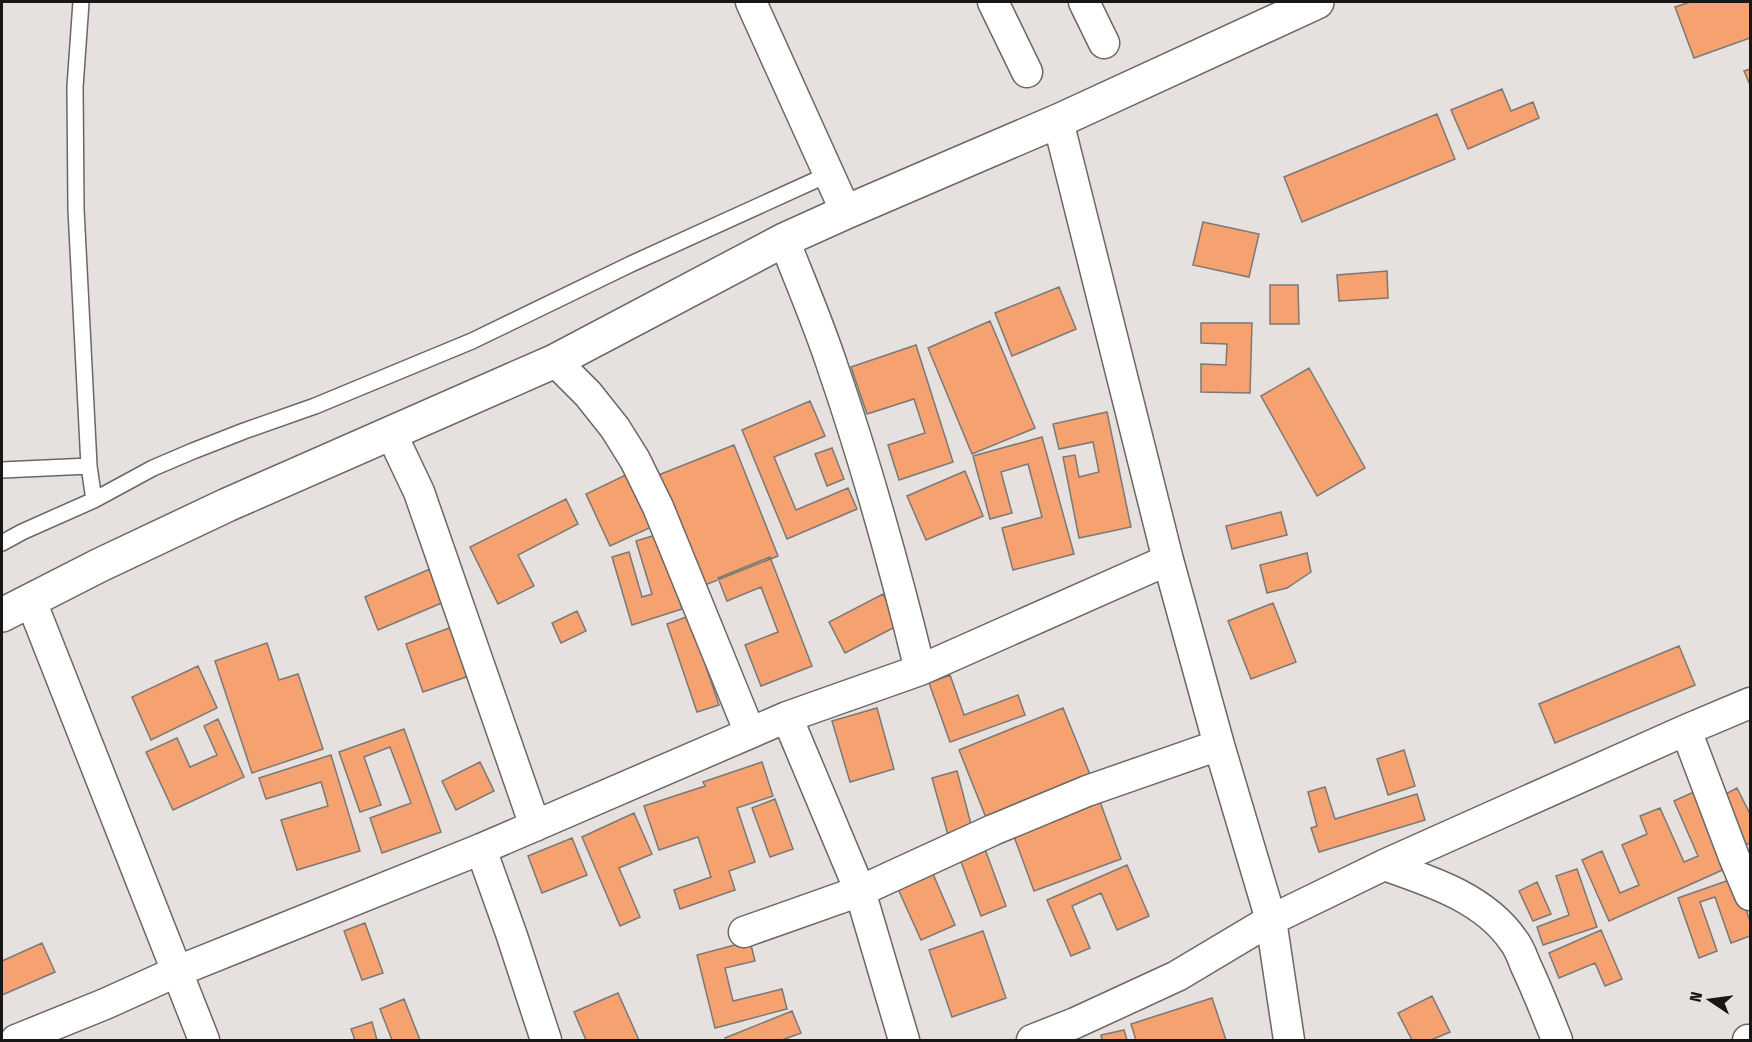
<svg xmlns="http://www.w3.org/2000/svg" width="1752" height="1042" font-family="'Fira Sans Condensed',sans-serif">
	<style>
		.building { fill: #f5a270; stroke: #7c7876; stroke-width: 1.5 }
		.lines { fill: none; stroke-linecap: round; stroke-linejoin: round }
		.lane-casing { stroke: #6b6764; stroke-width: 18 }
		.street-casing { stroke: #6b6764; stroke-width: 33 }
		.highway-casing { stroke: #6b6764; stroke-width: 36 }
		.lane { stroke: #fff; stroke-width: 15 }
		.street { stroke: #fff; stroke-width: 30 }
		.highway { stroke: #fff; stroke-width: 33 }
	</style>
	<rect width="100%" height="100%" fill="#e6e1de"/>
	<path class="building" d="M 1690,2 L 1750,2 L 1750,38 L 1694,58 L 1675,7 Z
		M 1750,69 L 1750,85 L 1744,71 Z
		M 1502,89 L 1511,111 L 1533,102 L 1539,118 L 1468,149 L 1451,110 Z
		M 1437,114 L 1455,159 L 1302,222 L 1284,177 Z
		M 1203,222 L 1259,234 L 1249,277 L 1193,265 Z
		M 1387,271 L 1388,298 L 1339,301 L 1337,275 Z
		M 1270,285 L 1298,285 L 1299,324 L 1270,324 Z
		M 1059,287 L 1076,329 L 1012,356 L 995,313 Z
		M 990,321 L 1035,428 L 972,454 L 928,348 Z
		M 1201,323 L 1252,323 L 1250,393 L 1201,392 L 1201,364 L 1226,365 L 1227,344 L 1201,343 Z
		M 916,345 L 953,462 L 899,480 L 888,445 L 925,433 L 914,399 L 867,414 L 851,367 Z
		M 1309,368 L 1365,468 L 1317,496 L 1261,396 Z
		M 810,401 L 825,436 L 774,457 L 796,510 L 848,488 L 857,509 L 787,539 L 742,430 Z
		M 1107,412 L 1131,527 L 1079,538 L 1063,457 L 1075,455 L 1079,477 L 1099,472 L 1093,442 L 1059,449 L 1053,424 Z
		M 1042,437 L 1074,554 L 1013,570 L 1002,528 L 1042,517 L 1028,464 L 1001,472 L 1012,513 L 990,519 L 973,456 Z
		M 734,445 L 778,556 L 700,587 L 656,476 Z
		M 832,448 L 844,479 L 827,486 L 815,454 Z
		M 634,471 L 658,524 L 610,546 L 586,494 Z
		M 965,471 L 983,516 L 926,540 L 907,496 Z
		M 566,499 L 578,524 L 518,555 L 534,586 L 498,604 L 470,547 Z
		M 1281,512 L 1287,535 L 1232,549 L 1226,526 Z
		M 659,534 L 682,609 L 632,625 L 612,557 L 629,552 L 642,597 L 652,594 L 636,541 Z
		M 1307,553 L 1311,572 L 1287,588 L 1267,593 L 1260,565 Z
		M 770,557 L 812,666 L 761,686 L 745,645 L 778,632 L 761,587 L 727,601 L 718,578 Z
		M 430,569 L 444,602 L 378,630 L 365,597 Z
		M 883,594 L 899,625 L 845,653 L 829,622 Z
		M 1273,603 L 1296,662 L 1251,679 L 1228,621 Z
		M 577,611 L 586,631 L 561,643 L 552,623 Z
		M 689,616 L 719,705 L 697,712 L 667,624 Z
		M 452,627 L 469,676 L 423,692 L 406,644 Z
		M 267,643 L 279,680 L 298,674 L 323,749 L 252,773 L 215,661 Z
		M 1679,646 L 1695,685 L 1555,743 L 1539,704 Z
		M 198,666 L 217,708 L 151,740 L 132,697 Z
		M 950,675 L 964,715 L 1018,695 L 1025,715 L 950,742 L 929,683 Z
		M 877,708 L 894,769 L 850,782 L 832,721 Z
		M 1063,708 L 1091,777 L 987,820 L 959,750 Z
		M 218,719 L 244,777 L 173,810 L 146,752 L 177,738 L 190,767 L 217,755 L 204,726 Z
		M 404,729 L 441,832 L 382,853 L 370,818 L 411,803 L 390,747 L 364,757 L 381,805 L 360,812 L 339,752 Z
		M 1404,750 L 1415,786 L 1388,795 L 1377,759 Z
		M 331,755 L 360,851 L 297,870 L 281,820 L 328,806 L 321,782 L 266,799 L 259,778 Z
		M 480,762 L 494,791 L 456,810 L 442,781 Z
		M 762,762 L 773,796 L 737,808 L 755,862 L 729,871 L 735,890 L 680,909 L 674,890 L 711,877 L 698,837 L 659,850 L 644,806 L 705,786 L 703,782 Z
		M 957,771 L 972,828 L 948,835 L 932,778 Z
		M 1325,787 L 1335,819 L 1417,794 L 1425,820 L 1319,852 L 1311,828 L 1317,826 L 1308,792 Z
		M 1737,788 L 1750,814 L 1750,843 L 1742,847 L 1716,799 Z
		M 1696,791 L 1729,867 L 1609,921 L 1582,860 L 1602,851 L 1620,893 L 1639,885 L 1622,845 L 1647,834 L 1640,816 L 1660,808 L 1684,862 L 1698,856 L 1674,801 Z
		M 775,799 L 793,849 L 770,857 L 752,808 Z
		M 1099,799 L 1121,859 L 1034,891 L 1012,831 Z
		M 634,813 L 652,854 L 619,868 L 640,917 L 620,926 L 582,837 Z
		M 572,838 L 587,875 L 542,893 L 528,856 Z
		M 982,841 L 1006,906 L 981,916 L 957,851 Z
		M 1127,865 L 1149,916 L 1117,930 L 1101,893 L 1072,906 L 1090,948 L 1071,956 L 1047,900 Z
		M 1577,869 L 1597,927 L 1543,945 L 1537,927 L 1569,915 L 1556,876 Z
		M 933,874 L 955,925 L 921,940 L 898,889 Z
		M 1735,878 L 1750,921 L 1750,936 L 1731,943 L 1715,897 L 1700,902 L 1717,951 L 1699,958 L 1678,898 Z
		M 1537,882 L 1551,914 L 1533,921 L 1519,891 Z
		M 365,923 L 383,973 L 362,980 L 344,931 Z
		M 1601,930 L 1622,979 L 1605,986 L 1595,963 L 1559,978 L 1549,953 Z
		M 983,931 L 1006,998 L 952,1017 L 929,950 Z
		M 750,941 L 755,961 L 725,968 L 733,1001 L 782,989 L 787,1009 L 715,1028 L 697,955 Z
		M 42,943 L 55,972 L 2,995 L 2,961 Z
		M 618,993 L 639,1040 L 586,1040 L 574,1012 Z
		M 1432,996 L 1450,1032 L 1431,1040 L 1412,1040 L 1398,1013 Z
		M 1212,998 L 1226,1040 L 1136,1040 L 1131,1024 Z
		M 404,999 L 420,1040 L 392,1040 L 380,1009 Z
		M 792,1011 L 801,1033 L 782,1040 L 726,1040 L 725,1038 Z
		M 372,1022 L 377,1040 L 355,1040 L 351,1029 Z
		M 1124,1030 L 1127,1040 L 1102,1040 L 1101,1035 Z"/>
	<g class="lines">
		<g class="lane-casing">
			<path id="lane" d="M 81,2 L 75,87 L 76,209 L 89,466 L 94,500
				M 2,470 L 89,466
				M 2,543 L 22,532 L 94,500 L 153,468 L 193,451 L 244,431 L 315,406 L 472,341 L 631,264 L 829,174"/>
		</g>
		<g class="street-casing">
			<path id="street" d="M 751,2 L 846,212
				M 993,2 L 1027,72
				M 1084,2 L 1104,43
				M 1058,121 L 1168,560 L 1219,745 L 1271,920 L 1289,1040
				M 784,240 C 801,283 819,325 833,368 C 867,467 895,568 920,670
				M 555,361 L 588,394 L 615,428 L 635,460 L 658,507 L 750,733
				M 391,433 L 419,492 L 535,826
				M 31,601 L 204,1040
				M 787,717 L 860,891 L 904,1040
				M 1686,730 L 1734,857 L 1750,895
				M 481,849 L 512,936 L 546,1040
				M 1384,865 C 1430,881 1484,898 1513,940 C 1519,947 1522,956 1525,964 C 1537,989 1547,1015 1557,1040
				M 744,932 L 860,891 L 993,830 L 1087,791 L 1219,745
				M 16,1040 L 105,1004 L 178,971 L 481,849 L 787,717 L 920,670 L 1168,560
				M 1032,1040 L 1075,1023 L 1177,976 L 1271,920 L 1384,865 L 1686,730 L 1750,703
				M 1748,1040 L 1750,1040"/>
		</g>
		<g class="highway-casing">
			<path id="highway" d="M 2,615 L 100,565 L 227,505 L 555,361 L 784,240 L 846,212 L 1058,121 L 1317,2"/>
		</g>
		<use href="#lane" class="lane"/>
		<use href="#street" class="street"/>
		<use href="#highway" class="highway"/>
	</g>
	<rect width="1752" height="1042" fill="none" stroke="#191716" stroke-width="6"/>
	<g transform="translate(1710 1000) rotate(283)" stroke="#e6e1de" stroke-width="4.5" paint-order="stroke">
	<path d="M0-4.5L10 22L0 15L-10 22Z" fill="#191716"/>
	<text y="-9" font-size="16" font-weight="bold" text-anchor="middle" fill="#191716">N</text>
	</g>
</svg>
